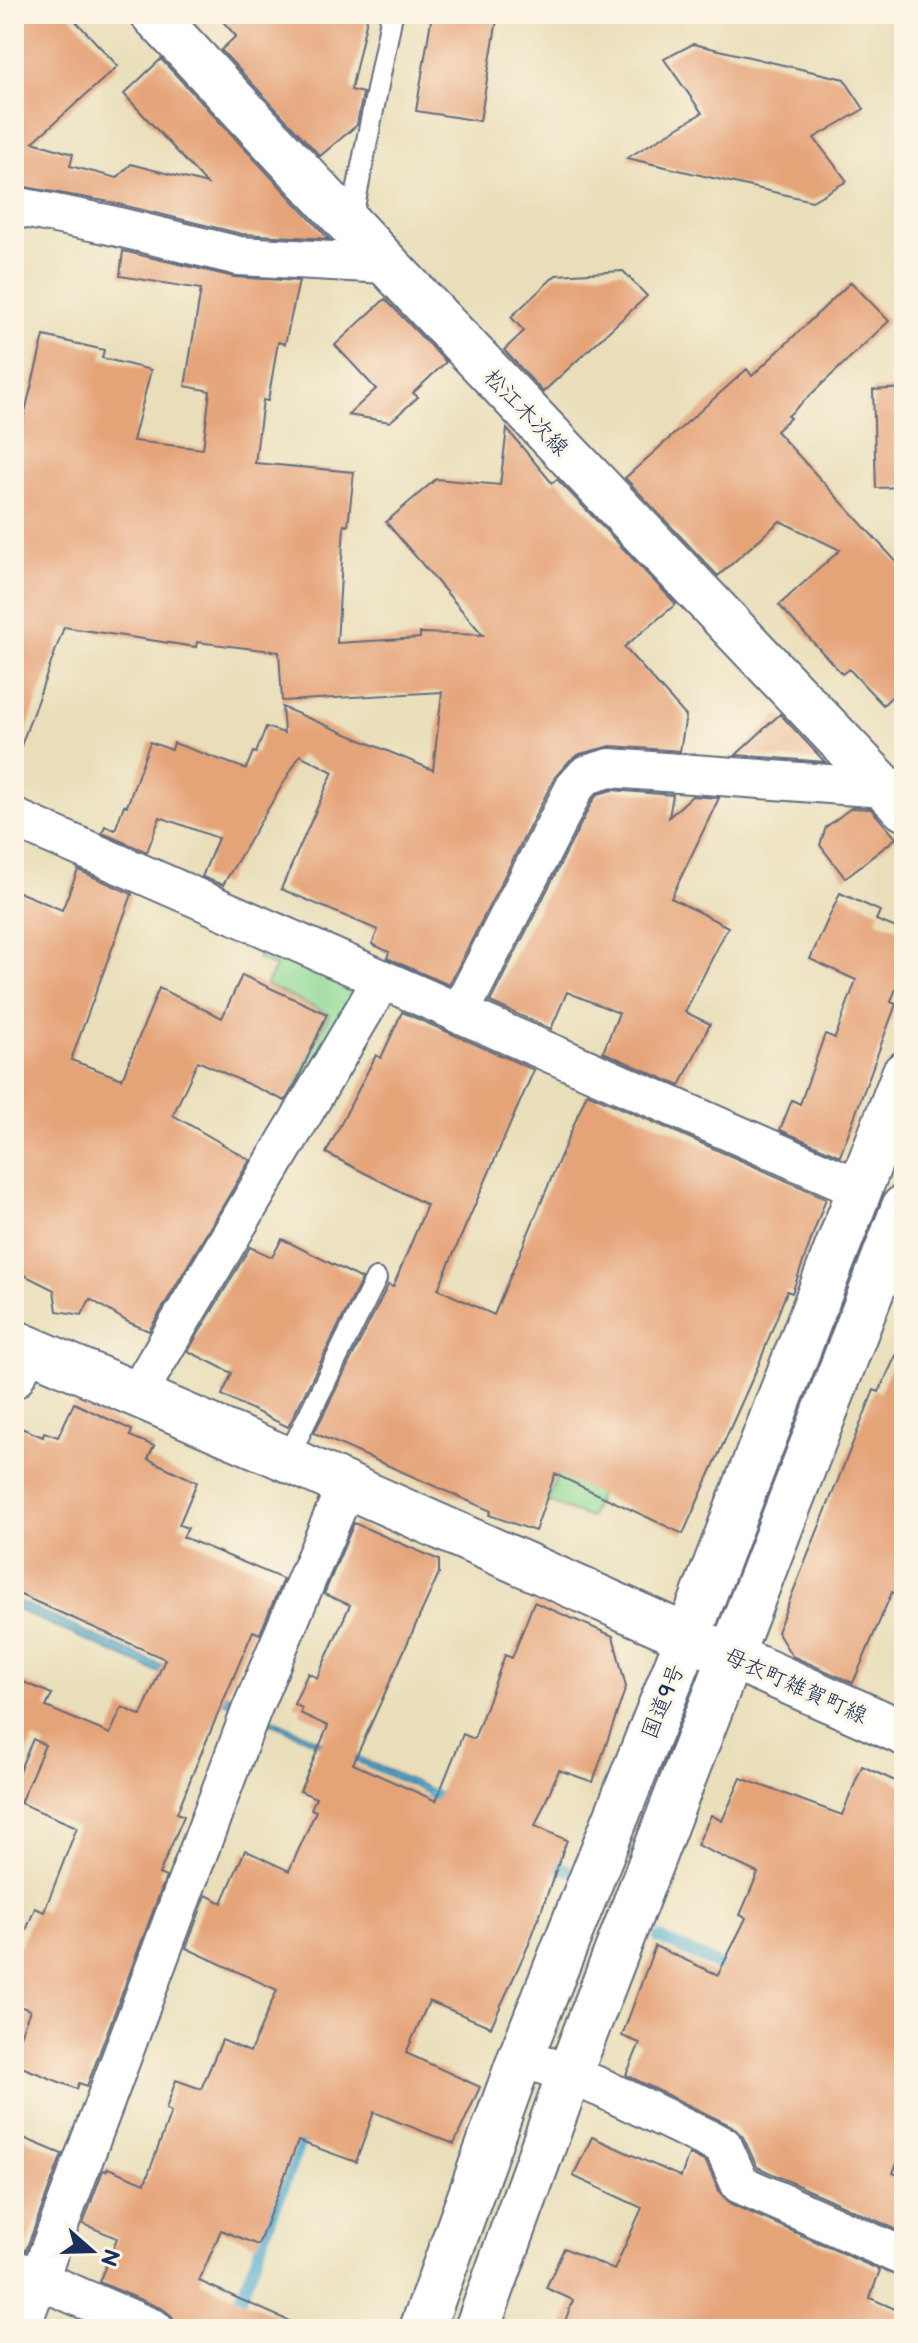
<svg xmlns="http://www.w3.org/2000/svg" width="918" height="2343" font-family="'Balsamiq Sans','Klee One',sans-serif">
	<style>
		.green { fill: #8fda96; stroke: #55847a; stroke-width: 2 }
		.water { fill: #4eaccd; stroke: #346e96; stroke-width: 2 }
		.lines { fill: none; stroke-linecap: round; stroke-linejoin: round }
		.stream { stroke: #4eaccd; stroke-width: 12 }
		.building { fill: #e5a378 }
		.service-casing { stroke: #636c7e; stroke-width: 24 }
		.minor-casing { stroke: #636c7e; stroke-width: 42 }
		.tertiary-casing { stroke: #636c7e; stroke-width: 48 }
		.secondary-casing { stroke: #636c7e; stroke-width: 48 }
		.primary-casing { stroke: #636c7e; stroke-width: 48 }
		.trunk-casing { stroke: #636c7e; stroke-width: 48 }
		.service { stroke: #fff; stroke-width: 20 }
		.minor { stroke: #fff; stroke-width: 38 }
		.tertiary { stroke: #fff; stroke-width: 44 }
		.secondary { stroke: #fff; stroke-width: 44 }
		.primary { stroke: #fff; stroke-width: 44 }
		.trunk { stroke: #fff; stroke-width: 44 }
		.labels { text-anchor: middle; stroke-width: 6; stroke-linejoin: round; paint-order: stroke }
		.street-label { font-size: 22px; fill: #1b2f5e; stroke: #fcf5e5 }
	</style>
	<rect width="100%" height="100%" fill="#fcf5e5"/>
	<filter id="ink" filterUnits="userSpaceOnUse"><feTurbulence type="fractalNoise" baseFrequency=".0125" numOctaves="2"/><feDisplacementMap in="SourceGraphic" scale="16" xChannelSelector="R" yChannelSelector="G"/><feConvolveMatrix kernelMatrix="1 2 1 2 8 2 1 2 1" color-interpolation-filters="sRGB"/></filter>
	<filter id="wash" filterUnits="userSpaceOnUse"><feTurbulence type="fractalNoise" baseFrequency=".006" numOctaves="4" result="noise"/><feDisplacementMap in="SourceGraphic" scale="32" xChannelSelector="R" yChannelSelector="G"/><feGaussianBlur stdDeviation="1.8" result="paint"/><feColorMatrix in="noise" values="0 0 0 0 0 0 0 0 0 0 0 0 0 0 0 0 0 1.4 0 .05"/><feComposite in="paint" operator="in"/></filter>
	<g filter="url(#wash)">
		<rect width="100%" height="100%" fill="#e9deb9"/>
		<path class="green" d="M 264,942 L 371,988 L 287,1105 L 329,1014 L 266,985 L 275,967 L 257,959 Z
			M 579,1408 L 602,1487 L 590,1518 L 548,1502 Z"/>
		<path class="water" d="M 14,1600 L 245,1703 L 242,1710 L 14,1608 Z
			M 269,1718 L 433,1790 L 432,1795 L 268,1722 Z"/>
		<g class="lines">
			<path class="stream" d="M 426,1814 L 433,1795 L 452,1806
				M 545,1858 L 567,1870
				M 659,1938 L 736,1973
				M 229,2329 L 306,2126"/>
		</g>
		<g id="blocks">
			<path class="building" d="M 14,14 L 69,14 L 118,66 L 33,142 L 73,154 L 70,166 L 117,178 L 131,164 L 207,184 L 124,94 L 161,59 L 329,239 L 242,234 L 110,202 L 14,185 Z
				M 216,14 L 368,14 L 351,90 L 363,93 L 357,125 L 320,156 L 221,50 L 236,36 Z
				M 432,14 L 498,14 L 480,121 L 416,111 Z
				M 693,44 L 844,79 L 864,109 L 814,138 L 847,181 L 812,201 L 627,158 L 702,113 L 664,59 Z
				M 123,251 L 234,277 L 299,281 L 285,344 L 278,342 L 268,401 L 263,400 L 255,463 L 354,472 L 348,526 L 344,525 L 337,643 L 420,638 L 420,633 L 483,635 L 386,522 L 436,479 L 500,485 L 507,429 L 552,483 L 557,479 L 676,604 L 624,647 L 686,716 L 680,751 L 611,746 L 580,754 L 570,760 L 555,777 L 449,985 L 387,958 L 389,952 L 372,944 L 378,930 L 281,889 L 333,772 L 300,755 L 223,885 L 202,877 L 218,838 L 160,817 L 147,852 L 102,833 L 105,826 L 115,830 L 124,805 L 127,806 L 150,742 L 172,750 L 174,743 L 246,769 L 253,752 L 256,753 L 266,727 L 284,733 L 282,707 L 433,770 L 442,692 L 282,701 L 279,652 L 197,642 L 196,647 L 64,627 L 18,754 L 14,753 L 14,455 L 44,336 L 104,350 L 102,358 L 151,370 L 133,441 L 203,449 L 210,391 L 185,386 L 201,289 L 120,276 Z
				M 623,271 L 647,296 L 543,392 L 504,350 L 524,331 L 511,317 L 556,275 Z
				M 851,282 L 889,321 L 788,416 L 790,418 L 776,431 L 904,570 L 904,685 L 883,705 L 849,669 L 842,674 L 779,605 L 840,550 L 780,521 L 718,576 L 625,478 L 747,369 L 752,376 Z
				M 385,299 L 446,362 L 413,393 L 418,397 L 390,422 L 348,415 L 376,389 L 335,345 Z
				M 904,388 L 904,487 L 876,488 L 873,390 Z
				M 780,714 L 825,762 L 736,755 Z
				M 612,790 L 673,795 L 669,817 L 692,796 L 719,798 L 671,898 L 728,927 L 685,1012 L 710,1024 L 680,1086 L 603,1052 L 619,1013 L 567,992 L 551,1029 L 490,1002 L 593,800 L 598,794 Z
				M 851,808 L 871,809 L 896,838 L 845,878 L 820,845 L 826,827 Z
				M 78,870 L 132,894 L 71,1060 L 122,1079 L 159,988 L 222,1018 L 242,975 L 327,1014 L 298,1079 L 285,1101 L 198,1061 L 173,1115 L 250,1160 L 149,1331 L 128,1322 L 90,1299 L 82,1315 L 57,1311 L 54,1290 L 14,1270 L 14,890 L 62,910 Z
				M 840,893 L 880,911 L 876,920 L 904,931 L 904,967 L 891,1002 L 896,1004 L 840,1156 L 780,1130 L 792,1100 L 800,1104 L 825,1034 L 835,1038 L 856,980 L 810,959 Z
				M 402,1012 L 534,1070 L 438,1289 L 494,1315 L 587,1093 L 826,1198 L 792,1293 L 787,1291 L 758,1366 L 683,1534 L 555,1474 L 535,1531 L 489,1515 L 491,1511 L 314,1433 L 388,1285 L 393,1287 L 427,1205 L 326,1153 L 376,1055 L 381,1058 Z
				M 282,1239 L 362,1279 L 288,1427 L 222,1395 L 232,1373 L 188,1351 L 250,1247 L 272,1257 Z
				M 904,1338 L 904,1598 L 892,1592 L 853,1683 L 792,1656 L 777,1632 L 874,1390 L 879,1392 Z
				M 74,1403 L 132,1430 L 130,1436 L 154,1446 L 148,1459 L 197,1482 L 179,1525 L 188,1528 L 183,1537 L 283,1579 L 260,1634 L 253,1631 L 195,1768 L 177,1813 L 184,1816 L 159,1874 L 166,1877 L 87,2086 L 79,2083 L 77,2089 L 14,2064 L 14,2051 L 30,2010 L 14,2004 L 14,1961 L 35,1908 L 44,1912 L 77,1827 L 20,1803 L 45,1745 L 33,1739 L 14,1783 L 14,1678 L 52,1694 L 46,1707 L 110,1734 L 122,1707 L 141,1716 L 165,1659 L 14,1592 L 14,1425 L 43,1437 L 44,1432 L 58,1437 Z
				M 354,1523 L 439,1560 L 439,1573 L 353,1764 L 436,1801 L 463,1734 L 474,1739 L 505,1655 L 512,1658 L 534,1602 L 613,1636 L 626,1687 L 593,1782 L 559,1770 L 535,1826 L 567,1840 L 529,1944 L 491,2027 L 429,2001 L 406,2053 L 480,2087 L 454,2144 L 374,2112 L 356,2162 L 298,2141 L 258,2245 L 221,2230 L 199,2281 L 307,2329 L 176,2329 L 172,2316 L 163,2309 L 99,2282 L 117,2238 L 83,2224 L 103,2170 L 106,2171 L 108,2168 L 145,2183 L 171,2112 L 166,2109 L 176,2080 L 201,2089 L 222,2040 L 250,2052 L 277,1990 L 186,1948 L 206,1895 L 222,1903 L 245,1850 L 289,1871 L 316,1811 L 311,1809 L 316,1798 L 300,1791 L 328,1726 L 300,1713 L 302,1708 L 294,1704 L 308,1673 L 317,1678 L 350,1605 L 324,1594 Z
				M 862,1766 L 904,1785 L 904,2146 L 893,2173 L 904,2178 L 904,2233 L 757,2167 L 743,2137 L 732,2126 L 626,2075 L 640,2043 L 622,2036 L 655,1946 L 718,1975 L 746,1918 L 740,1915 L 758,1873 L 697,1845 L 711,1815 L 722,1821 L 741,1778 L 842,1815 Z
				M 14,2134 L 62,2154 L 26,2250 L 14,2247 Z
				M 592,2137 L 681,2177 L 689,2154 L 706,2162 L 720,2193 L 731,2204 L 880,2270 L 870,2298 L 904,2313 L 904,2329 L 562,2329 L 573,2300 L 546,2288 L 564,2248 L 614,2270 L 642,2208 L 573,2176 Z"/>
		</g>
	</g>
	<g filter="url(#ink)">
		<use href="#blocks" fill-opacity="0" stroke="#636c7e" stroke-width="2"/>
		<g class="lines">
			<g class="service-casing">
				<path id="service" d="M 351,222 L 392,14
					M 287,1459 L 376,1279"/>
			</g>
			<g class="minor-casing">
				<path id="minor" d="M 14,206 L 106,224 L 239,256 L 387,264
					M 14,818 L 861,1189
					M 459,1014 L 575,787 L 586,775 L 610,768 L 884,788
					M 14,1379 L 31,1349
					M 136,1396 L 382,980
					M 521,2056 L 602,2088 L 723,2146 L 740,2184 L 904,2257
					M 14,2269 L 154,2329
					M 20,2329 L 251,1711 L 346,1486"/>
			</g>
			<g class="tertiary-casing">
				<path id="tertiary" d="M 14,1342 L 287,1459 L 688,1637"/>
			</g>
			<g class="secondary-casing">
				<path id="secondary" d="M 688,1637 L 904,1733"/>
			</g>
			<g class="primary-casing">
				<path id="primary" d="M 153,14 L 387,264 L 904,808"/>
			</g>
			<g class="trunk-casing">
				<path id="trunk" d="M 422,2329 L 521,2056 L 688,1637 L 904,1074
					M 477,2329 L 569,2075 L 904,1207"/>
			</g>
			<use href="#service" class="service"/>
			<use href="#minor" class="minor"/>
			<use href="#tertiary" class="tertiary"/>
			<use href="#secondary" class="secondary"/>
			<use href="#primary" class="primary"/>
			<use href="#trunk" class="trunk"/>
		</g>
	</g>
	<g class="labels">
		<g class="street-label">
			<text transform="translate(527 412) rotate(46)" y="8">松江木次線</text>
			<text transform="translate(796 1685) rotate(24)" y="8">母衣町雑賀町線</text>
			<text transform="translate(662 1701) rotate(-68)" y="8">国道9号</text>
		</g>
	</g>
	<rect width="918" height="2343" fill="none" stroke="#fcf5e5" stroke-width="48"/>
	<g transform="translate(92 2251) rotate(110)" stroke="#fcf5e5" stroke-width="6" paint-order="stroke">
	<path d="M0-6L14 30L0 20L-14 30Z" fill="#1b2f5e"/>
	<text y="-12" font-size="22" font-weight="bold" text-anchor="middle" fill="#1b2f5e">N</text>
	</g>
</svg>
